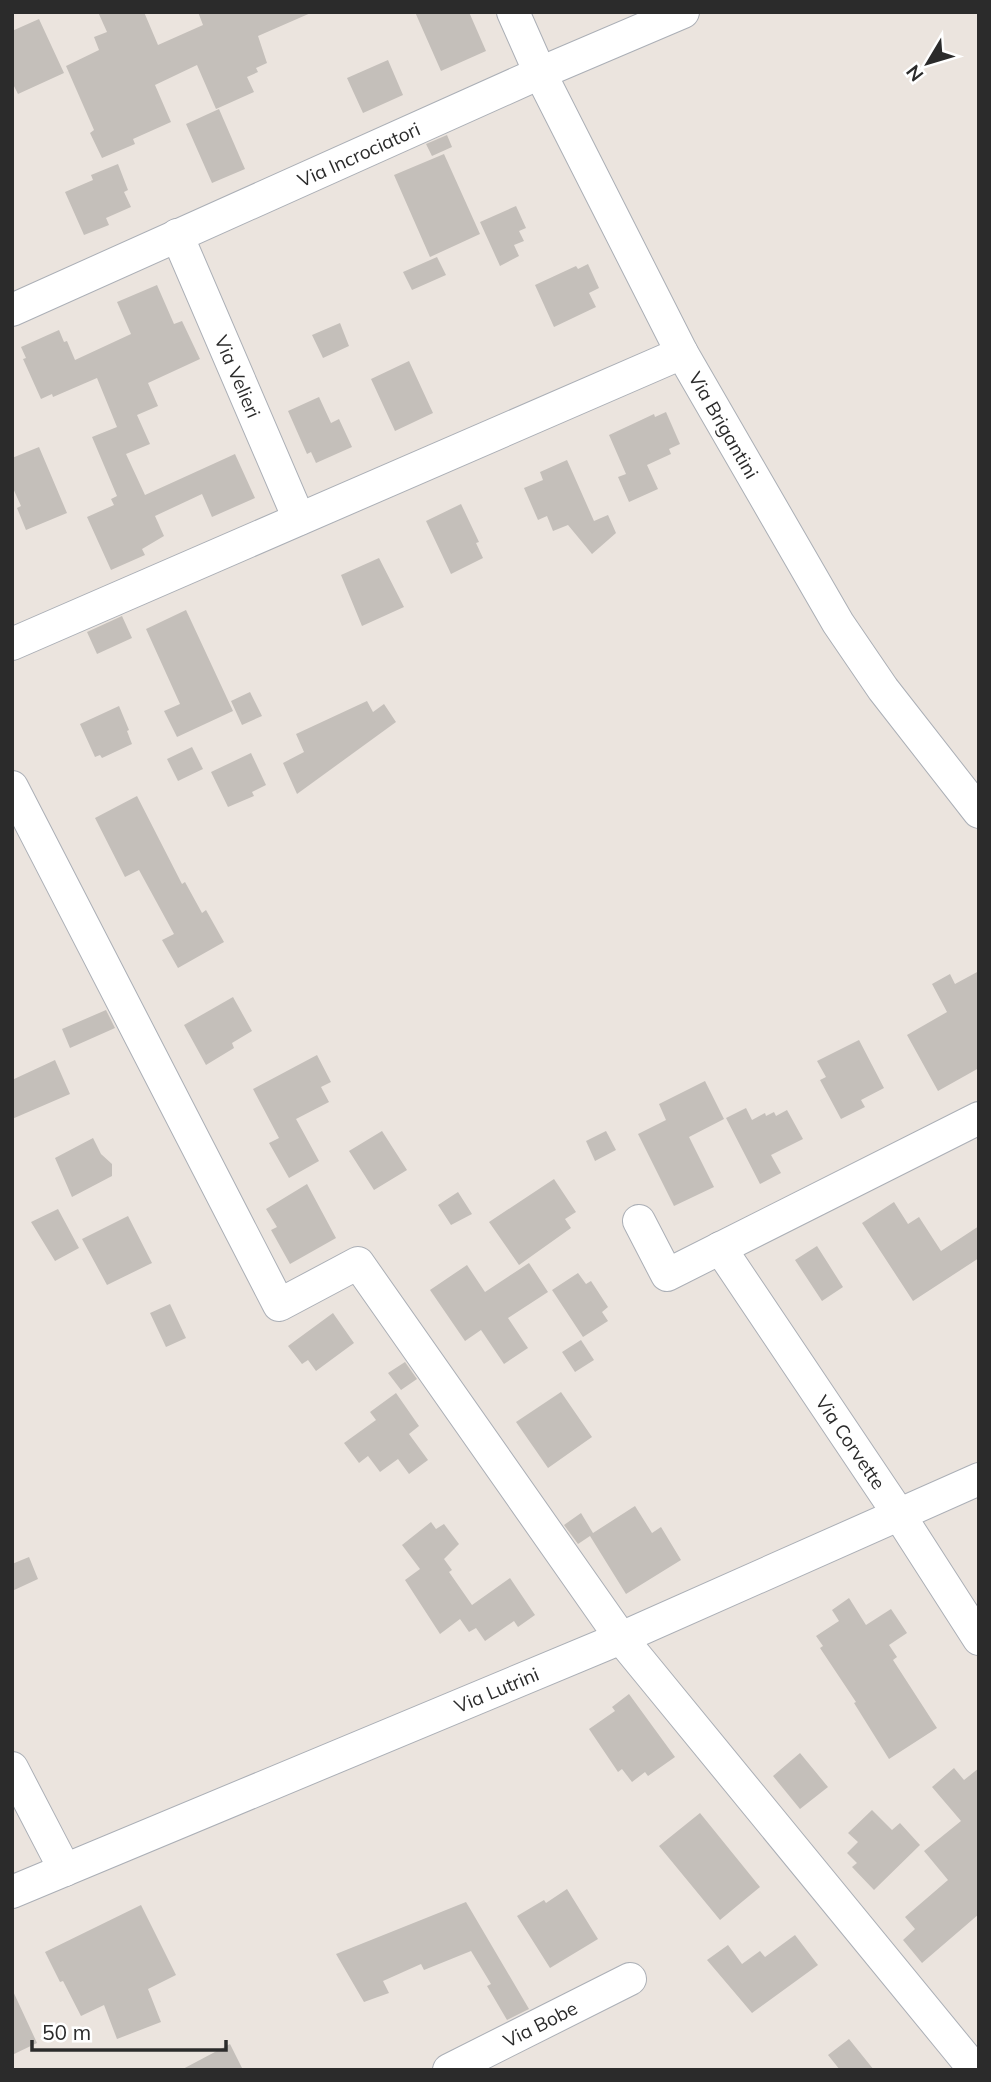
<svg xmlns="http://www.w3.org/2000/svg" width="991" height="2082" font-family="Mulish,sans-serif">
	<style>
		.building { fill: #c4bfba }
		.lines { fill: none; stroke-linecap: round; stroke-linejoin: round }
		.minor-casing { stroke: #abafb6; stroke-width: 34 }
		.minor { stroke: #fff; stroke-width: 32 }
		.labels { text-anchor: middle; stroke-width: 6; stroke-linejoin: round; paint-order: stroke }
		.street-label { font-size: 19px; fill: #2b2b2b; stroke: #fff }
	</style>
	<rect width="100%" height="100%" fill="#ebe4de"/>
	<path class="building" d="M 98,12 L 144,12 L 158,45 L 203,25 L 198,12 L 313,12 L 258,36 L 267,63 L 256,68 L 258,72 L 247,77 L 254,92 L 216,109 L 197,65 L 155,85 L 171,122 L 133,139 L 135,144 L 102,158 L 90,133 L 94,130 L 66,66 L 99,50 L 94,37 L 107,32 Z
		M 415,12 L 469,12 L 486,51 L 441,71 Z
		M 39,19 L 64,73 L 18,94 L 12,82 L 12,31 Z
		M 388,60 L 403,95 L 363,113 L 347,78 Z
		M 219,109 L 245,169 L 212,183 L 186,124 Z
		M 447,135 L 452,147 L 432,156 L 426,144 Z
		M 444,154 L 480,234 L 430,257 L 394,175 Z
		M 118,164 L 128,190 L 124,192 L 131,207 L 106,218 L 109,225 L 84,235 L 65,192 L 93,180 L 91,175 Z
		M 516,206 L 526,228 L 519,231 L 524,241 L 514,245 L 519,256 L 500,266 L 480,222 Z
		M 437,257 L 446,275 L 412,290 L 403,272 Z
		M 588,264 L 599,288 L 589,293 L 596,307 L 554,327 L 535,285 L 576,266 L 578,269 Z
		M 157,285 L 174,324 L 182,321 L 200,359 L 148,383 L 158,406 L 137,415 L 150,444 L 126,454 L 145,495 L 235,454 L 255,498 L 212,517 L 202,494 L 155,516 L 164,536 L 142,549 L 145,555 L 111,570 L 87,517 L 114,505 L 111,499 L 117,496 L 92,437 L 117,427 L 97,378 L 53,397 L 52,394 L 41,399 L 23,359 L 26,358 L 21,347 L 59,330 L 64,342 L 67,341 L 75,360 L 131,334 L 117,302 Z
		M 340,323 L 349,346 L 323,358 L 312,335 Z
		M 409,361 L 433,413 L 395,431 L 371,379 Z
		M 319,397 L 331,423 L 339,419 L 352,447 L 316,463 L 311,452 L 307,454 L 288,411 Z
		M 666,412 L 680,444 L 669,449 L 671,454 L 647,465 L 658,489 L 629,502 L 618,477 L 626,474 L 609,435 L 654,414 L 655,417 Z
		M 39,447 L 67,513 L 26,530 L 17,508 L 21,506 L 12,486 L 12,458 Z
		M 567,460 L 594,521 L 608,515 L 616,533 L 592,554 L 568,525 L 553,531 L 547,516 L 538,520 L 524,488 L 543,480 L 540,472 Z
		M 461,504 L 479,542 L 476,543 L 483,558 L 451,574 L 426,521 Z
		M 379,558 L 404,607 L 362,626 L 341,575 Z
		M 186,610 L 233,711 L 177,737 L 164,711 L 180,704 L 146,629 Z
		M 122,616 L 132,638 L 97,654 L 87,632 Z
		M 250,692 L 262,716 L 242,725 L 231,701 Z
		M 367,701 L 373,712 L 384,704 L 396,722 L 297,794 L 283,763 L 304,752 L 296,734 Z
		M 119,706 L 129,730 L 127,731 L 132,744 L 102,758 L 100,755 L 95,757 L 80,724 Z
		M 192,747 L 203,769 L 178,781 L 167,759 Z
		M 251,753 L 266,785 L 252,792 L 254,796 L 228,807 L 211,772 Z
		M 137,796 L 182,884 L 185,882 L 202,913 L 206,910 L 224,942 L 178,968 L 162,940 L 174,934 L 139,870 L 125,877 L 95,818 Z
		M 979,971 L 979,1068 L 938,1091 L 907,1035 L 947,1012 L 932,984 L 950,974 L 955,984 Z
		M 233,997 L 252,1031 L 232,1043 L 234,1048 L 206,1065 L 184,1025 Z
		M 106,1010 L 115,1028 L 70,1048 L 62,1029 Z
		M 859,1040 L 884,1088 L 861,1100 L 865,1107 L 841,1119 L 820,1080 L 826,1077 L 817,1061 Z
		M 317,1055 L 331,1082 L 321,1087 L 329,1102 L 296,1119 L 319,1161 L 289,1178 L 269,1143 L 279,1138 L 253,1089 Z
		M 55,1060 L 70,1094 L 12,1119 L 12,1080 Z
		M 705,1081 L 724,1119 L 689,1137 L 714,1187 L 674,1206 L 638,1134 L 666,1120 L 659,1104 Z
		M 746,1108 L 752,1120 L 765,1113 L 766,1116 L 774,1112 L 776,1116 L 787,1110 L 803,1139 L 771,1155 L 781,1173 L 760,1184 L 726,1118 Z
		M 382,1131 L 407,1170 L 374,1190 L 349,1151 Z
		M 606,1131 L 616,1150 L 595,1161 L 586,1141 Z
		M 93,1138 L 101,1154 L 112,1164 L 112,1176 L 72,1197 L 55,1158 Z
		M 554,1179 L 576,1212 L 565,1219 L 571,1228 L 519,1265 L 489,1222 Z
		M 307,1184 L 336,1238 L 290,1264 L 271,1230 L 277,1227 L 266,1209 Z
		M 458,1192 L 472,1214 L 451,1225 L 438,1205 Z
		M 894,1202 L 908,1224 L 919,1217 L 941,1251 L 979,1226 L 979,1258 L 913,1301 L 862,1223 Z
		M 58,1209 L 79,1248 L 55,1261 L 31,1222 Z
		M 128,1216 L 152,1263 L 107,1285 L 82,1239 Z
		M 817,1246 L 843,1287 L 822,1301 L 795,1260 Z
		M 529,1263 L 548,1292 L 508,1318 L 528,1348 L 504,1364 L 481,1330 L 465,1341 L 430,1290 L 467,1265 L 485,1292 Z
		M 578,1273 L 586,1284 L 591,1281 L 608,1307 L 602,1312 L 608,1321 L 583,1337 L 552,1290 Z
		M 170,1304 L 186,1338 L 166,1347 L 150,1313 Z
		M 333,1313 L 354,1343 L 316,1371 L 308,1360 L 302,1364 L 288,1346 Z
		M 581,1340 L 594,1360 L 575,1372 L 562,1352 Z
		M 405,1362 L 417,1379 L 401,1390 L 388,1373 Z
		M 561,1392 L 592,1437 L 548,1468 L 516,1422 Z
		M 396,1393 L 419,1426 L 409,1434 L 428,1460 L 409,1474 L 398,1459 L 380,1472 L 368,1456 L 359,1463 L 344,1443 L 376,1420 L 370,1412 Z
		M 635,1506 L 652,1533 L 661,1527 L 681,1560 L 626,1594 L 590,1536 L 578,1544 L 564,1525 L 581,1513 L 593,1533 Z
		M 431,1522 L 436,1529 L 444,1524 L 459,1544 L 444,1559 L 452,1570 L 449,1572 L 472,1605 L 510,1578 L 535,1615 L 518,1627 L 514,1621 L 485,1641 L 476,1628 L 469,1632 L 460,1619 L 440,1634 L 405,1580 L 420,1569 L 402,1545 Z
		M 29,1557 L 38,1579 L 12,1591 L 12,1564 Z
		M 849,1598 L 866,1625 L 891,1609 L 907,1633 L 889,1645 L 897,1657 L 893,1660 L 937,1728 L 889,1759 L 854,1703 L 856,1702 L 820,1648 L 823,1646 L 816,1636 L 839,1621 L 832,1610 Z
		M 629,1694 L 675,1757 L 648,1776 L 645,1772 L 632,1782 L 622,1769 L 618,1772 L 589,1729 L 615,1711 L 612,1707 Z
		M 800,1753 L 828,1787 L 800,1809 L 773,1776 Z
		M 954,1768 L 964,1780 L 979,1768 L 979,1914 L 922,1963 L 903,1940 L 915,1929 L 905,1917 L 948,1880 L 924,1851 L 961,1821 L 932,1787 Z
		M 872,1810 L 892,1830 L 900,1823 L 920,1845 L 874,1890 L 852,1867 L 857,1863 L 847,1853 L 858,1842 L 848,1833 Z
		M 700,1813 L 760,1887 L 720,1920 L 659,1846 Z
		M 567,1889 L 598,1939 L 550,1968 L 517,1916 L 544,1900 L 546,1903 Z
		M 466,1902 L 529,2009 L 507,2020 L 487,1986 L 491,1984 L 471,1951 L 424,1970 L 421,1964 L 383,1981 L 389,1993 L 364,2002 L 336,1954 Z
		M 141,1905 L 176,1975 L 148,1989 L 161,2022 L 117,2039 L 104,2005 L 81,2016 L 63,1981 L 60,1982 L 45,1952 Z
		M 795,1935 L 818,1965 L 752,2013 L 707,1960 L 728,1945 L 742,1964 L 760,1951 L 765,1957 Z
		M 12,1989 L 37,2043 L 12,2055 Z
		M 849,2039 L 874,2070 L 840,2070 L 828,2055 Z
		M 230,2044 L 243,2070 L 181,2070 Z"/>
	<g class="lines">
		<g class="minor-casing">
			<g id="minor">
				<path id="s1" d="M 513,12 L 540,73 L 682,353 L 838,623 L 883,689 L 979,812"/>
				<path id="s2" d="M 177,235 L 299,519"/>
				<path id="s3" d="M 12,310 L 540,73 L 683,12"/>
				<path d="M 12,644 L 682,353"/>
				<path d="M 12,787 L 279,1305 L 358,1263 L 621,1638 L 975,2070"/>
				<path d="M 639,1221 L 667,1275 L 979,1118"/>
				<path id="s4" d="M 720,1248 L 900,1516 L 979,1639"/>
				<path d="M 12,1768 L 65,1870"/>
				<path id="s5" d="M 12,1892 L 621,1638 L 979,1479"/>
				<path id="s6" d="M 449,2070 L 630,1979"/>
			</g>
		</g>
		<use href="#minor" class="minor"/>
	</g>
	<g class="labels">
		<g class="street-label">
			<text dy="7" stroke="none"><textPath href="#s3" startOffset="380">Via Incrociatori</textPath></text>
			<text dy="7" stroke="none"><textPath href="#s2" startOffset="154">Via Velieri</textPath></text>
			<text dy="7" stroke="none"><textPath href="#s1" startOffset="464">Via Brigantini</textPath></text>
			<text dy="7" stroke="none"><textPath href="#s4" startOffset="234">Via Corvette</textPath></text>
			<text dy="7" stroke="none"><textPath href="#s5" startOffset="525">Via Lutrini</textPath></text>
			<text dy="7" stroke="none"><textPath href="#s6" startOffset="102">Via Bobe</textPath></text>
		</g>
	</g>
	<rect width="991" height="2082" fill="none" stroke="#2b2b2b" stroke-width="28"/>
	<g transform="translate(928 63) rotate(232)" stroke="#ffffff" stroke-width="5" paint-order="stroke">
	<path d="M0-5L12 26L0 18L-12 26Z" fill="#2b2b2b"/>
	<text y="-10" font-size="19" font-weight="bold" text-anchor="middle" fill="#2b2b2b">N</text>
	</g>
	<path d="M32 2040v10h194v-10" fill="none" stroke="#2b2b2b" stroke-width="3.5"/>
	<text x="42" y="2040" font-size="21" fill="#2b2b2b" stroke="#ffffff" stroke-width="5" paint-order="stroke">50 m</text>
</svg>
